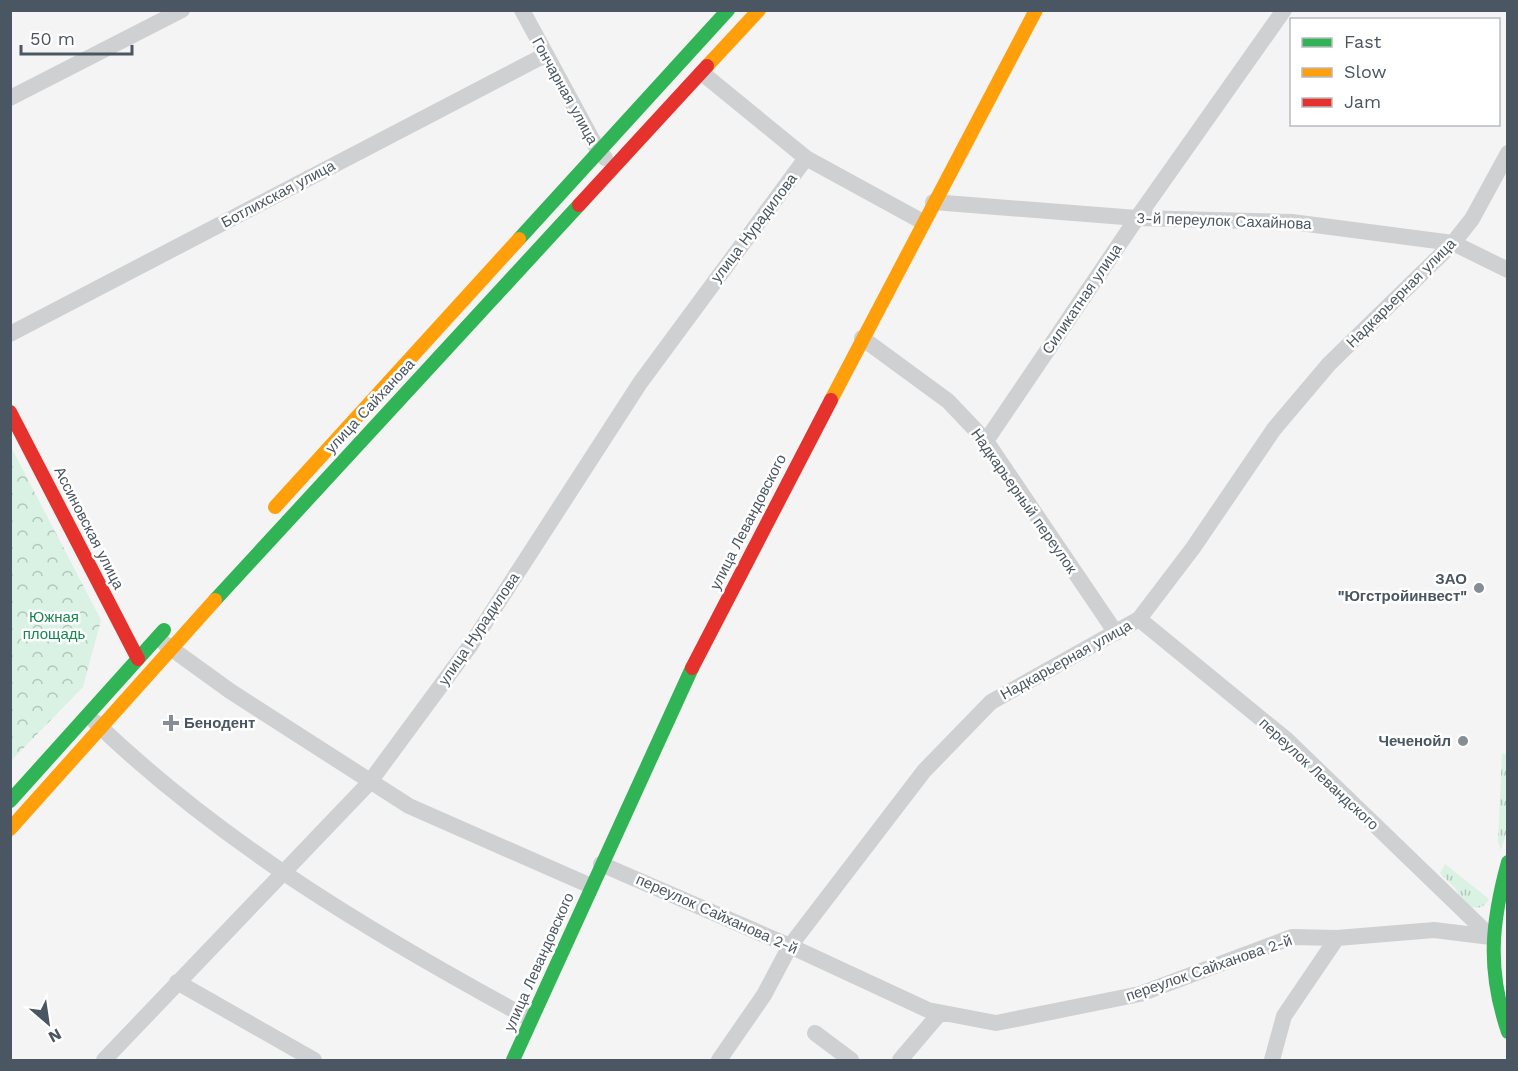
<svg xmlns="http://www.w3.org/2000/svg" width="1518" height="1071" font-family="'Work Sans',sans-serif">
	<style>
		.grass { fill: url(#grass-tufts) }
		.park { fill: url(#park-crowns) }
		.lines { fill: none; stroke-linecap: round; stroke-linejoin: round }
		.street { stroke: #ced0d2; stroke-width: 16 }
		.fast { stroke: #30b455; stroke-width: 14 }
		.slow { stroke: #ff9f0a; stroke-width: 14 }
		.jam { stroke: #e5322d; stroke-width: 14 }
		.poi-dot { fill: #868d94; stroke: #fff; stroke-width: 2 }
		.labels { text-anchor: middle; stroke-width: 5; stroke-linejoin: round; paint-order: stroke }
		.street-label { font-size: 15px; fill: #4a5661; stroke: #fff }
		.poi-label { font-size: 15px; font-weight: bold; fill: #4a5661; stroke: #fff; text-anchor: end }
		.park-label { font-size: 15px; fill: #17864f; stroke: #fff }
	</style>
	<defs>
		<pattern id="grass-tufts" width="24" height="20" patternUnits="userSpaceOnUse" patternTransform="scale(1.5)"><rect width="24" height="20" fill="#d9f2e3"/><path d="M3 7l-1-3M5 7V3M7 7l1-3M15 17l-1-3M17 17v-4M19 17l1-3" fill="none" stroke="#b2c7bb"/></pattern>
		<pattern id="park-crowns" width="20" height="18" patternUnits="userSpaceOnUse" patternTransform="scale(1.5)"><rect width="20" height="18" fill="#d9f2e3"/><path d="M2 6a3 3 0 1 1 6 0M12 15a3 3 0 1 1 6 0" fill="none" stroke="#b2c7bb"/></pattern>
	</defs>
	<rect width="100%" height="100%" fill="#f4f4f4"/>
	<path class="grass" d="M 1502,753 L 1507,755 L 1507,830 L 1501,850 L 1498,842 Z
		M 1445,864 L 1489,899 C 1483,910 1475,909 1464,905 L 1456,889 L 1440,873 Z"/>
	<path class="park" d="M 11,447 L 101,620 L 83,687 L 11,761 Z"/>
	<g class="lines">
		<path class="street" d="M 522,10 L 599,152 L 605,158
			M 702,73 L 806,158 L 923,222
			M 10,98 L 182,10
			M 933,202 L 1137,218 L 1292,222 L 1453,243 L 1508,270
			M 10,334 L 545,55
			M 862,338 L 948,401 L 986,441 L 1116,633
			M 986,441 L 1137,218 L 1284,10
			M 1139,619 L 1287,740 L 1491,937
			M 165,644 L 230,691 L 409,806 L 591,886
			M 95,722 C 223,845 375,935 530,1019
			M 601,864 L 790,946 L 928,1010 L 996,1023 L 1140,994 L 1292,937 L 1337,938 L 1434,930 L 1491,937
			M 177,982 L 314,1060
			M 815,1033 L 851,1060
			M 104,1060 L 369,783 L 470,646 L 640,383 L 806,158
			M 719,1060 L 764,995 L 790,946 L 924,771 L 991,702 L 1139,619 L 1193,548 L 1274,429 L 1329,364 L 1453,243 L 1472,219 L 1508,153
			M 900,1060 L 940,1013
			M 1272,1060 L 1284,1016 L 1337,938"/>
		<path class="fast" d="M 519,239 L 728,10
			M 215,600 L 579,205
			M 10,801 L 164,630
			M 1508,862 C 1491,924 1487,970 1508,1032
			M 513,1060 L 692,668"/>
		<path class="slow" d="M 707,66 L 759,10
			M 831,400 L 1036,10
			M 275,507 L 519,239
			M 10,829 L 215,600"/>
		<path class="jam" d="M 579,205 L 707,66
			M 10,412 L 138,659
			M 692,668 L 831,400"/>
	</g>
	<g class="poi-dot">
		<circle cx="1479" cy="588" r="6"/>
		<path d="M168 714h6v6h6v6h-6v6h-6v-6h-6v-6h6z"/>
		<circle cx="1463" cy="741" r="6"/>
	</g>
	<g class="labels">
		<g class="street-label">
			<text transform="translate(565 91) rotate(61)" y="5">Гончарная улица</text>
			<text transform="translate(278 194) rotate(-28)" y="5">Ботлихская улица</text>
			<text transform="translate(1224 221) rotate(2)" y="5">3-й переулок Сахайнова</text>
			<text transform="translate(754 228) rotate(-53)" y="5">улица Нурадилова</text>
			<text transform="translate(1401 293) rotate(-45)" y="5">Надкарьерная улица</text>
			<text transform="translate(1082 299) rotate(-56)" y="5">Силикатная улица</text>
			<text transform="translate(370 406) rotate(-47)" y="5">улица Сайханова</text>
			<text transform="translate(1024 501) rotate(55)" y="5">Надкарьерный переулок</text>
			<text transform="translate(748 522) rotate(-63)" y="5">улица Левандовского</text>
			<text transform="translate(89 528) rotate(63)" y="5">Ассиновская улица</text>
			<text transform="translate(479 629) rotate(-56)" y="5">улица Нурадилова</text>
			<text transform="translate(1066 660) rotate(-29)" y="5">Надкарьерная улица</text>
			<text transform="translate(1319 774) rotate(43)" y="5">переулок Левандского</text>
			<text transform="translate(717 914) rotate(24)" y="5">переулок Сайханова 2-й</text>
			<text transform="translate(539 962) rotate(-66)" y="5">улица Левандовского</text>
			<text transform="translate(1209 968) rotate(-19)" y="5">переулок Сайханова 2-й</text>
		</g>
		<g class="poi-label">
			<text x="1467" y="584">ЗАО<tspan x="1467" dy="17">"Югстройинвест"</tspan></text>
			<text x="184" y="728" text-anchor="start">Бенодент</text>
			<text x="1451" y="746">Чеченойл</text>
		</g>
		<g class="park-label">
			<text x="54" y="622">Южная<tspan x="54" dy="17">площадь</tspan></text>
		</g>
	</g>
	<rect width="1518" height="1071" fill="none" stroke="#4a5661" stroke-width="24"/>
	<rect x="1290" y="18" width="210" height="108" fill="#ffffff" stroke="#b7bbc0" stroke-width="1.5"/>
	<rect x="1302" y="38" width="30" height="9" fill="#30b455" stroke="#b7bbc0" stroke-width="1.5"/>
	<text x="1344" y="48" font-size="18" fill="#4a5661">Fast</text>
	<rect x="1302" y="68" width="30" height="9" fill="#ff9f0a" stroke="#b7bbc0" stroke-width="1.5"/>
	<text x="1344" y="78" font-size="18" fill="#4a5661">Slow</text>
	<rect x="1302" y="98" width="30" height="9" fill="#e5322d" stroke="#b7bbc0" stroke-width="1.5"/>
	<text x="1344" y="108" font-size="18" fill="#4a5661">Jam</text>
	<g transform="translate(48 1023) rotate(151)" stroke="#ffffff" stroke-width="4.5" paint-order="stroke">
	<path d="M0-4.5L10 22L0 15L-10 22Z" fill="#4a5661"/>
	<text y="-9" font-size="16" font-weight="bold" text-anchor="middle" fill="#4a5661">N</text>
	</g>
	<path d="M21 45v9h111v-9" fill="none" stroke="#4a5661" stroke-width="3"/>
	<text x="30" y="45" font-size="18" fill="#4a5661" stroke="#ffffff" stroke-width="4.5" paint-order="stroke">50 m</text>
</svg>
